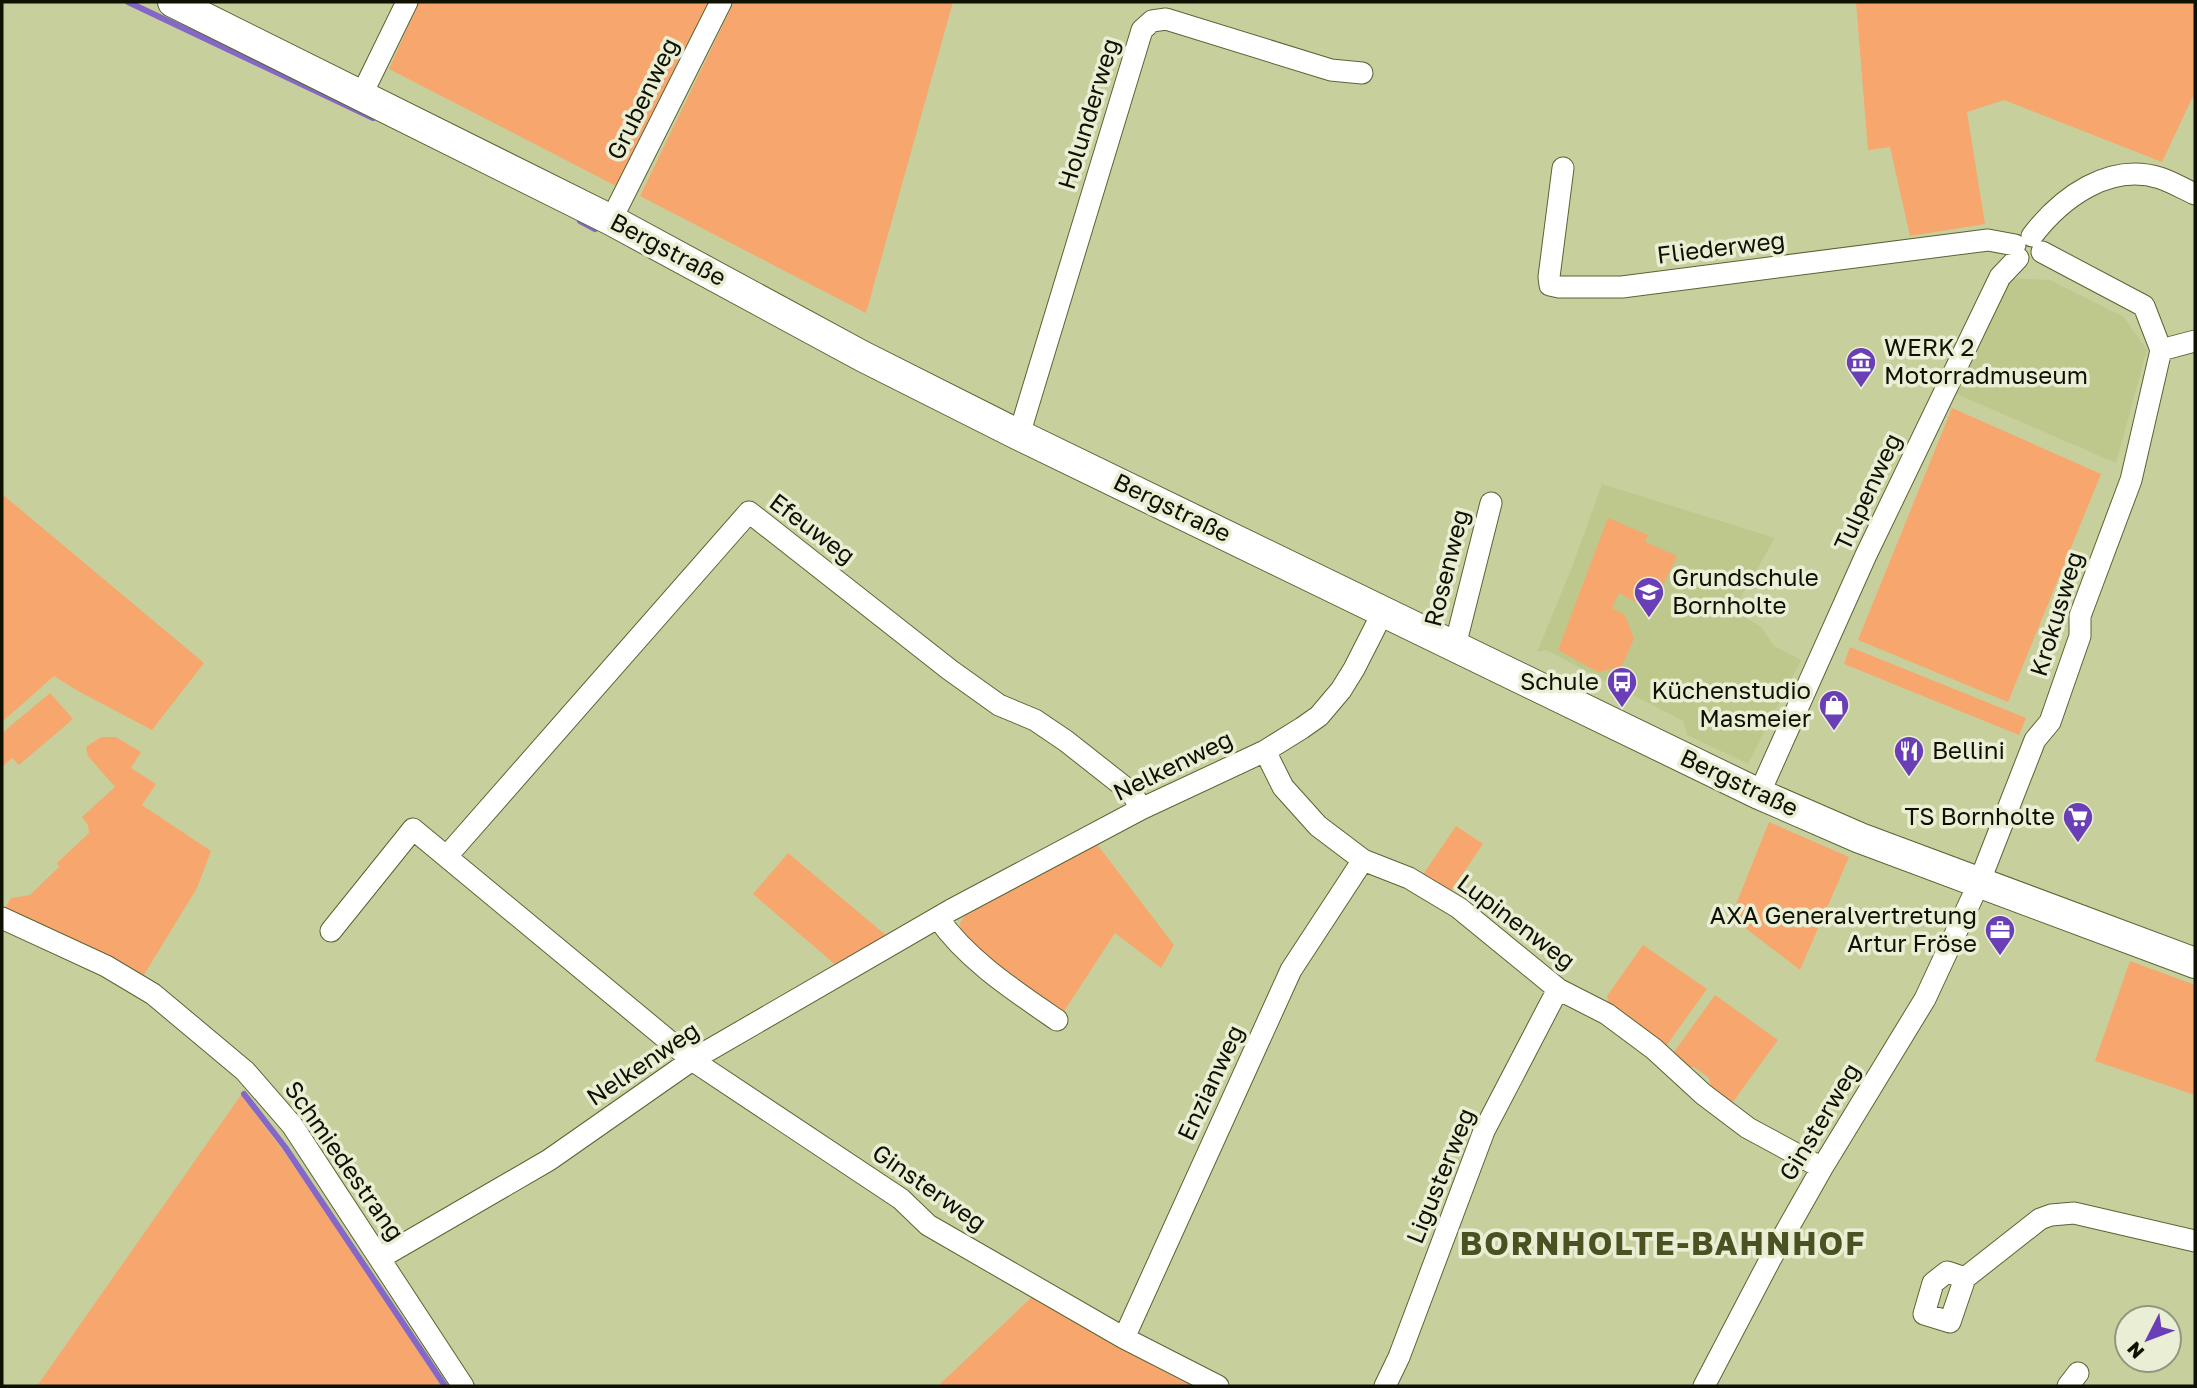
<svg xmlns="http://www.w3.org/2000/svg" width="2197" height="1388" font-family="'Golos Text',sans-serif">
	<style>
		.built { fill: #bec88c }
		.green { fill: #f7a66d }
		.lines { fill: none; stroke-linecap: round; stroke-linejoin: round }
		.stream { stroke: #8467c6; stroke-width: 6 }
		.street-casing { stroke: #5c6333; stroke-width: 23 }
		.secondary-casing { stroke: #5c6333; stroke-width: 32 }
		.street { stroke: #fff; stroke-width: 21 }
		.secondary { stroke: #fff; stroke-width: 30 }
		.labels { text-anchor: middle; stroke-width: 7; stroke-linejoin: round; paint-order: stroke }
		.street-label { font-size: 24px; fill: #0f1101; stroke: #e9eed4 }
		.poi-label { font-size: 24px; fill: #0f1101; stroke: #e9eed4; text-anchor: end }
		.district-label { font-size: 32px; font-weight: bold; letter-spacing: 2px; fill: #4b5121; stroke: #e9eed4 }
	</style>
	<rect width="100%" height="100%" fill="#c7d09c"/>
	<path class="built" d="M 2010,278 L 2050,280 L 2124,317 L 2147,350 L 2116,463 L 1954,393 Z
		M 1602,484 L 1775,538 L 1733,610 L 1761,627 L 1774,646 L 1801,660 L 1748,764 L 1687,735 L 1683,721 L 1546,650 L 1537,652 L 1572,567 Z"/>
	<path class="green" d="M 419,2 L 713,2 L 620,188 L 389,69 Z
		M 734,2 L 953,2 L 866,313 L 640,196 Z
		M 1856,2 L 2195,2 L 2195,92 L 2162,162 L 2004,100 L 1967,112 L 1985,224 L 1910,236 L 1890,147 L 1868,150 Z
		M 1952,408 L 2101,474 L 2008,702 L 1858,640 Z
		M 2,494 L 204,663 L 152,730 L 78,691 L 54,676 L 2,722 Z
		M 1608,518 L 1648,535 L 1645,542 L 1677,556 L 1651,610 L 1619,593 L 1612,608 L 1625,615 L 1634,639 L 1621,667 L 1598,672 L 1558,650 Z
		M 1850,647 L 2026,718 L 2019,735 L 1844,664 Z
		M 50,693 L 73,719 L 19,765 L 12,758 L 2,767 L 2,733 Z
		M 101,737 L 116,737 L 141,752 L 131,768 L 156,784 L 142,805 L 211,851 L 197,888 L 142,978 L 106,957 L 5,908 L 11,898 L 30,895 L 59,867 L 57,863 L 89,833 L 88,825 L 82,817 L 115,787 L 88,756 L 86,747 Z
		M 1769,822 L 1849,857 L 1800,970 L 1731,917 Z
		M 1456,826 L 1483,844 L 1449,894 L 1422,876 Z
		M 1096,843 L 1174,945 L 1161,968 L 1115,933 L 1061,1016 L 961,936 L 960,923 L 967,912 Z
		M 788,853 L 888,937 L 838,967 L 753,894 Z
		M 1643,945 L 1707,989 L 1664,1049 L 1609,1008 L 1607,996 Z
		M 2130,961 L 2195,985 L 2195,1095 L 2095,1061 Z
		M 1715,995 L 1778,1040 L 1730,1106 L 1712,1092 L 1709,1078 L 1694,1067 L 1685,1068 L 1671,1056 Z
		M 241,1095 L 284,1152 L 347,1243 L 441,1386 L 37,1386 Z
		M 1033,1296 L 1200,1386 L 938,1386 Z"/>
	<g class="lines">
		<path class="stream" d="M 128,2 L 373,118
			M 580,221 L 595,229
			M 244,1094 L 285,1147 L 445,1386"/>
		<g class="street-casing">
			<path id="street" d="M 361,96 L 407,2
				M 1563,168 L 1549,277 L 1550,285 L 1559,287 L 1622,287 L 1988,240 L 2015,245
				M 611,220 L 721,2
				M 2032,236 C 2061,198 2109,162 2160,178 C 2172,182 2184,189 2195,194
				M 2042,252 L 2144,306 L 2161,350 L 2195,341
				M 1019,435 L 1142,30 L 1152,21 L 1166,19 L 1331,70 L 1362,73
				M 1455,646 L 1491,503
				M 1265,751 L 1283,787 L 1318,826 L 1363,860 L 1409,878 L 1459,908 L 1558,989 L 1607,1014 L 1654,1049 L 1703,1094 L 1748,1128 L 1822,1168
				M 1759,794 L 1866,555 L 2000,277 L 2018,258
				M 447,856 L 749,512 L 950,670 L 999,705 L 1035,720 L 1066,741 L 1132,793 L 1141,809
				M 2,918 L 106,966 L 153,994 L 245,1071 L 292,1125 L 463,1386
				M 938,918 C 967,960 1015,991 1057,1020
				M 331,931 L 413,829 L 692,1060 L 901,1199 L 928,1225 L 1124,1338 L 1218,1386
				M 380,1258 L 549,1160 L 692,1060 L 951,910 L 1141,809 L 1265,751 L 1302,728 L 1319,716 L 1341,690 L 1354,669 L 1384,610
				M 1965,1278 L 1947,1272 L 1933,1283 L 1924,1314 L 1950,1322 L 1965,1278 L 2040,1219 L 2051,1215 L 2074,1213 L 2195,1241
				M 1124,1338 L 1291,970 L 1363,860
				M 1385,1386 L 1399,1357 L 1484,1131 L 1558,989
				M 1704,1386 L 1771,1258 L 1822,1168 L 1925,999 L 1979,883 L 2035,740 L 2050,722 L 2080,636 L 2080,616 L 2131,480 L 2161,350
				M 2068,1386 L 2078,1373"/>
		</g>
		<g class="secondary-casing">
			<path id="secondary" d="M 173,2 L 611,220 L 862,356 L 1019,435 L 1759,794 L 1860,838 L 2195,963"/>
		</g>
		<use href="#street" class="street"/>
		<use href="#secondary" class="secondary"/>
	</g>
	<defs>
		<g id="museum-pin" transform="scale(1.575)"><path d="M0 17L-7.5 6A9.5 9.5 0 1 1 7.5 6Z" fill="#6a3eb6" stroke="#e9eed4"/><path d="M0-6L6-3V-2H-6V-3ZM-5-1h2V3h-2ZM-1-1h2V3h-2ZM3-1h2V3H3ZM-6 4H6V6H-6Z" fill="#fff"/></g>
		<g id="school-pin" transform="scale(1.575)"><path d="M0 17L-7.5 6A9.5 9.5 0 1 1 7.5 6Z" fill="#6a3eb6" stroke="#e9eed4"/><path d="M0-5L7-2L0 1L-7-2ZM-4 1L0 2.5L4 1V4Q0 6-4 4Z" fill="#fff"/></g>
		<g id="bus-pin" transform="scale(1.575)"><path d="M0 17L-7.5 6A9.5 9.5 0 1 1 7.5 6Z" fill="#6a3eb6" stroke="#e9eed4"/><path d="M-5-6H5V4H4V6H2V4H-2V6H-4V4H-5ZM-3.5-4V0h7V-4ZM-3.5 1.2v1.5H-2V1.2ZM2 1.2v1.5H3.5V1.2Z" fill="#fff"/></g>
		<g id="shop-pin" transform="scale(1.575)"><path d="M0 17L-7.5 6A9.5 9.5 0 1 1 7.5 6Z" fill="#6a3eb6" stroke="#e9eed4"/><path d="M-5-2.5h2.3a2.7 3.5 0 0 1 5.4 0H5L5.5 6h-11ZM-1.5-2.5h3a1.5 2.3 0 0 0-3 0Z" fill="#fff"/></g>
		<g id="restaurant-pin" transform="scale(1.575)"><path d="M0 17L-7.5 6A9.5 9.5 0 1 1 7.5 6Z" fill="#6a3eb6" stroke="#e9eed4"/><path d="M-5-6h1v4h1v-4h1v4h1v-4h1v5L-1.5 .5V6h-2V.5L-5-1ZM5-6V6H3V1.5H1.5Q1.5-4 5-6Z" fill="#fff"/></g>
		<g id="supermarket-pin" transform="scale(1.575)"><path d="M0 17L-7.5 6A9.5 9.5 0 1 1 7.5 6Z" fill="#6a3eb6" stroke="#e9eed4"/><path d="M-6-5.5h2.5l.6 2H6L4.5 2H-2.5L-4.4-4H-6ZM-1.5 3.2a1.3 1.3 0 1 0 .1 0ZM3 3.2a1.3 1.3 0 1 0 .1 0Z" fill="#fff"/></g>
		<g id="office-pin" transform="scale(1.575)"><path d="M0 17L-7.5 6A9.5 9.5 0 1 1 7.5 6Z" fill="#6a3eb6" stroke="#e9eed4"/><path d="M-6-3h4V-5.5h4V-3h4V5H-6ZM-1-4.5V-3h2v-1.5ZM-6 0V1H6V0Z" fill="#fff"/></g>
	</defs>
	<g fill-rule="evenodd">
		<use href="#museum-pin" x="1861" y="362"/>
		<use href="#school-pin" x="1649" y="592"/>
		<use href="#bus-pin" x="1622" y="682"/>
		<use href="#shop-pin" x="1834" y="705"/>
		<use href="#restaurant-pin" x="1909" y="751"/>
		<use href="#supermarket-pin" x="2078" y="817"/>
		<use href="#office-pin" x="2000" y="930"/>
	</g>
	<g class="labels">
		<g class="street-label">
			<text transform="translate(643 99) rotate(-64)" y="8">Grubenweg</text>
			<text transform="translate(1089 114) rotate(-73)" y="8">Holunderweg</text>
			<text transform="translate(1721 248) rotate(-7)" y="8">Fliederweg</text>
			<text transform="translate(668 250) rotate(28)" y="8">Bergstraße</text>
			<text transform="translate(1868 492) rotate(-65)" y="8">Tulpenweg</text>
			<text transform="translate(1172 508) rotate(26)" y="8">Bergstraße</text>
			<text transform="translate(812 529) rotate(37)" y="8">Efeuweg</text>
			<text transform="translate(1447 568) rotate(-76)" y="8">Rosenweg</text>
			<text transform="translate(2057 614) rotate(-73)" y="8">Krokusweg</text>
			<text transform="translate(1173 766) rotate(-26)" y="8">Nelkenweg</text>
			<text transform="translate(1739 783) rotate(25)" y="8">Bergstraße</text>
			<text transform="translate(1516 922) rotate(37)" y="8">Lupinenweg</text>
			<text transform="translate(643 1064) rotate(-34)" y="8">Nelkenweg</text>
			<text transform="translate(1211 1083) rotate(-65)" y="8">Enzianweg</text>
			<text transform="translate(1820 1122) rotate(-59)" y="8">Ginsterweg</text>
			<text transform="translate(344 1161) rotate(55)" y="8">Schmiedestrang</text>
			<text transform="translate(1441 1176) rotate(-68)" y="8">Ligusterweg</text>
			<text transform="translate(929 1188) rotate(35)" y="8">Ginsterweg</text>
		</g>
		<g class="poi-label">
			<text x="1884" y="356" text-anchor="start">WERK 2<tspan x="1884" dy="28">Motorradmuseum</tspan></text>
			<text x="1672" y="586" text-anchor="start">Grundschule<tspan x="1672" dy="28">Bornholte</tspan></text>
			<text x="1599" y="690">Schule</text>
			<text x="1811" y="699">Küchenstudio<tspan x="1811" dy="28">Masmeier</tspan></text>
			<text x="1932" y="759" text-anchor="start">Bellini</text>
			<text x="2055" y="825">TS Bornholte</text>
			<text x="1977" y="924">AXA Generalvertretung<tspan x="1977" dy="28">Artur Fröse</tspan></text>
		</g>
		<g class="district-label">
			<text x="1663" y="1255">BORNHOLTE-BAHNHOF</text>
		</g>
	</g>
	<rect width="2197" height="1388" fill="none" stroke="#0f1101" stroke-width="7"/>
	<g transform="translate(2148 1339) rotate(228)"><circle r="33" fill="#e9eed4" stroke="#929680" stroke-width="2"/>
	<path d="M0-5L12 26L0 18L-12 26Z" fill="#6a3eb6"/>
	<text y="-10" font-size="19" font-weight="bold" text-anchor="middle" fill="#0f1101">N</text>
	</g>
</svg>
